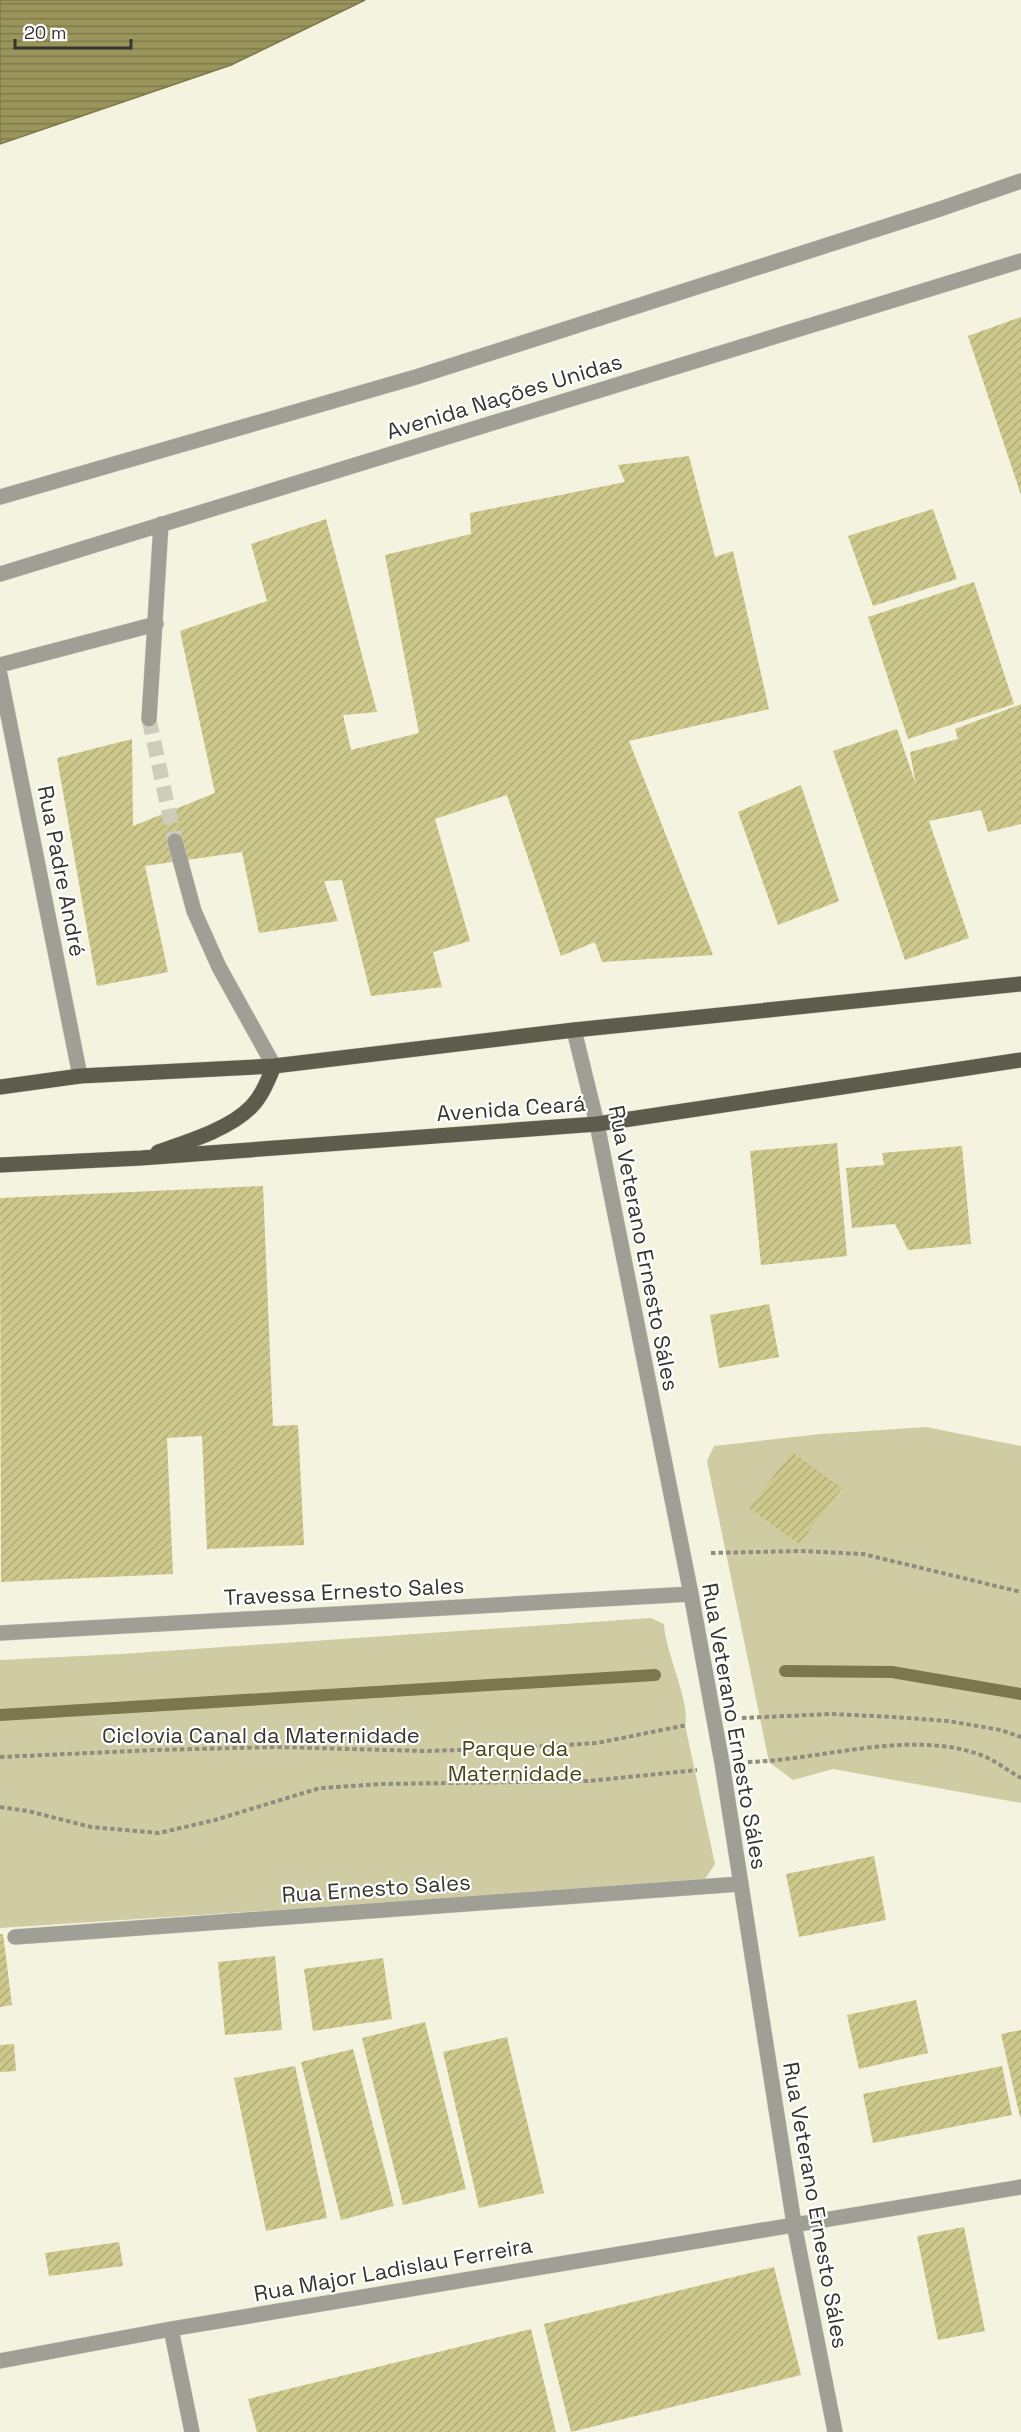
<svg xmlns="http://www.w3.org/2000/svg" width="1021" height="2432" font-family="'Space Grotesk',sans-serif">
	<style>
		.green { fill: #cfcca3 }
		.water { fill: url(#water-rules); stroke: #7c784d; stroke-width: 1.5 }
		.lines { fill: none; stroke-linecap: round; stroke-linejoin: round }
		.stream { stroke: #7c784d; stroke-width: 12 }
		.building { fill: url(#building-hatch) }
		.minor-tunnel { stroke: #cecdbc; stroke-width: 15; stroke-dasharray: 15 8; stroke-linecap: butt }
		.minor-casing { stroke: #cecdbc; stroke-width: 16 }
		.major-casing { stroke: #cecdbc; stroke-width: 16 }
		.path { stroke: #8e8d80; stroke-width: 4; stroke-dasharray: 4.5 3; stroke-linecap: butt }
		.minor { stroke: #9f9f96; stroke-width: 15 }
		.major { stroke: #5d5c4d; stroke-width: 15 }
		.labels { text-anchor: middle; stroke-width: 4.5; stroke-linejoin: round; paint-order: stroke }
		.street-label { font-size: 22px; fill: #36352e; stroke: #fff }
		.park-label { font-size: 22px; fill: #4a4617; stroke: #fff }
	</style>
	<defs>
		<pattern id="water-rules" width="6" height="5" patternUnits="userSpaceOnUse" patternTransform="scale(1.5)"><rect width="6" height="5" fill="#9a955a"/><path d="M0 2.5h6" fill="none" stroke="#7e7a4b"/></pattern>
		<pattern id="building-hatch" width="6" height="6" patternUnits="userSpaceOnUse" patternTransform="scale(1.5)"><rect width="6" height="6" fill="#cdc88b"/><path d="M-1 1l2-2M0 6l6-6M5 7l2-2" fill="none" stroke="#b1ac78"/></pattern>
	</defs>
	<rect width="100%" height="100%" fill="#f4f3df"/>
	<path class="green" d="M 926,1427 L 1021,1446 L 1021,1803 L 833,1769 L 793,1780 L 769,1762 L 707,1461 L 714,1446 L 821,1434 Z
		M 651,1618 L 664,1624 C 665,1652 691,1703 685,1725 L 715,1864 L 703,1882 L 0,1928 L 0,1660 L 121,1654 Z"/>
	<path class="water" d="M 0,0 L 365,0 L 231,65 L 0,144 Z"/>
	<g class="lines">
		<path class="stream" d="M 785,1671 L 892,1672 L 1021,1694
			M 0,1715 L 655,1675"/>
	</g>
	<path class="building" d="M 1021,317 L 1021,495 L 968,336 Z
		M 689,456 L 715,557 L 733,551 L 769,709 L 629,741 L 713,955 L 602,962 L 595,942 L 561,956 L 507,795 L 435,819 L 470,941 L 433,952 L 442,987 L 371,996 L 342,880 L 324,881 L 338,921 L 259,933 L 242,852 L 145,866 L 168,972 L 97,986 L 57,758 L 132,739 L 133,826 L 215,793 L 180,631 L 267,601 L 251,544 L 326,519 L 377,712 L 343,715 L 351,750 L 419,733 L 385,555 L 471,534 L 470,513 L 625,482 L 618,465 Z
		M 933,509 L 957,579 L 873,606 L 848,536 Z
		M 974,582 L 1014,704 L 908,739 L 868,617 Z
		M 1021,704 L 1021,824 L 988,832 L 981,810 L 929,821 L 969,938 L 905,960 L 833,751 L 897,729 L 916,785 L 910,752 L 958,739 L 955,729 Z
		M 801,785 L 839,901 L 778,925 L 738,812 Z
		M 837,1143 L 847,1256 L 761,1265 L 750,1151 Z
		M 962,1146 L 971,1244 L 908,1250 L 895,1224 L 852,1228 L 846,1168 L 884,1165 L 882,1153 Z
		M 263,1186 L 273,1426 L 298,1425 L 304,1545 L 207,1549 L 202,1436 L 167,1438 L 173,1574 L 1,1582 L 0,1198 Z
		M 769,1304 L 779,1357 L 719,1368 L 710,1315 Z
		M 792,1452 L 842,1488 L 799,1544 L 749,1508 Z
		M 874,1856 L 886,1920 L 799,1937 L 786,1874 Z
		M 0,1934 L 3,1934 L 12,2005 L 0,2007 Z
		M 275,1956 L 282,2030 L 225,2035 L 218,1962 Z
		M 383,1958 L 392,2019 L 313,2031 L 304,1969 Z
		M 916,2000 L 928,2053 L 859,2069 L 847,2015 Z
		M 425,2022 L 466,2189 L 403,2205 L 362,2038 Z
		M 1021,2030 L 1021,2117 L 1020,2117 L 1001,2034 Z
		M 507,2037 L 544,2193 L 479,2208 L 443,2052 Z
		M 14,2044 L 16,2071 L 0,2072 L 0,2045 Z
		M 353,2049 L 394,2206 L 341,2220 L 301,2062 Z
		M 295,2066 L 327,2218 L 266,2231 L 234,2078 Z
		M 1002,2066 L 1012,2115 L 873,2143 L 863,2094 Z
		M 964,2227 L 985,2331 L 938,2340 L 917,2236 Z
		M 119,2242 L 123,2266 L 49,2276 L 45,2253 Z
		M 774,2267 L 801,2375 L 571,2432 L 544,2324 Z
		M 531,2329 L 556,2432 L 257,2432 L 248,2399 Z"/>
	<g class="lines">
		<path class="minor-tunnel" d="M 149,719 L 175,841"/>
		<g class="minor-casing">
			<path id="minor" d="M 0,497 L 416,377 L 940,209 L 1021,181
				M 0,574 L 1021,261
				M 0,665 L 156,624
				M 0,675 L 80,1076
				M 149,719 L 161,524
				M 175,841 L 194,911 L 219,967 L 274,1066
				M 574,1030 L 597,1124 L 691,1594 L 722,1763 L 794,2224 L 835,2432
				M 0,1633 L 691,1594
				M 15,1937 L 740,1884
				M 171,2329 L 192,2432
				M 0,2361 L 171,2329 L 1021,2187"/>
		</g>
		<g class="major-casing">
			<path id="major" d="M 0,1087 L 80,1076 L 274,1066 L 574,1030 L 1021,984
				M 158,1152 C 187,1142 230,1129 251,1107 C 262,1096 268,1080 274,1066
				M 0,1165 L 141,1158 L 597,1124 L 1021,1060"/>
		</g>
		<path class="path" d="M 711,1553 L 802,1551 L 863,1554 L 1021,1592
			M 742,1718 L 831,1714 L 894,1717 L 948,1721 L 1001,1730 L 1021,1737
			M 0,1757 L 156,1750 L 277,1747 L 423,1751 L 498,1749 L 597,1743 L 687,1725
			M 748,1762 C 822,1760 910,1729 981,1755 C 995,1760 1008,1771 1021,1778
			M 0,1807 L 28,1811 L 91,1827 L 159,1833 L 215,1820 L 320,1788 L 383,1784 L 588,1781 L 697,1770"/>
		<use href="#minor" class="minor"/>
		<use href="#major" class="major"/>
	</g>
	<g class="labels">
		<g class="street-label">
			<text transform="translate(504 396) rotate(-17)" y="8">Avenida Nações Unidas</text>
			<text transform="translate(62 871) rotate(79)" y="8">Rua Padre André</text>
			<text transform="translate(511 1108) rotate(-4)" y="8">Avenida Ceará</text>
			<text transform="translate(644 1248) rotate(79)" y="8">Rua Veterano Ernesto Sáles</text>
			<text transform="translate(344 1591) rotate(-3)" y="8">Travessa Ernesto Sales</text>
			<text transform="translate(735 1726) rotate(80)" y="8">Rua Veterano Ernesto Sáles</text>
			<text x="261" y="1743">Ciclovia Canal da Maternidade</text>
			<text transform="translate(376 1888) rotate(-4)" y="8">Rua Ernesto Sales</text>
			<text transform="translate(816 2205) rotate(80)" y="8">Rua Veterano Ernesto Sáles</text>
			<text transform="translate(393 2269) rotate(-10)" y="8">Rua Major Ladislau Ferreira</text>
		</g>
		<g class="park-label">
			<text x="515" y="1756">Parque da<tspan x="515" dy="25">Maternidade</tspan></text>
		</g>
	</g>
	<path d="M15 39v9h116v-9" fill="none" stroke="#36352e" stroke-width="3"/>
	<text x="24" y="39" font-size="18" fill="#36352e" stroke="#ffffff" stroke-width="4.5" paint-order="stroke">20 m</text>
</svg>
